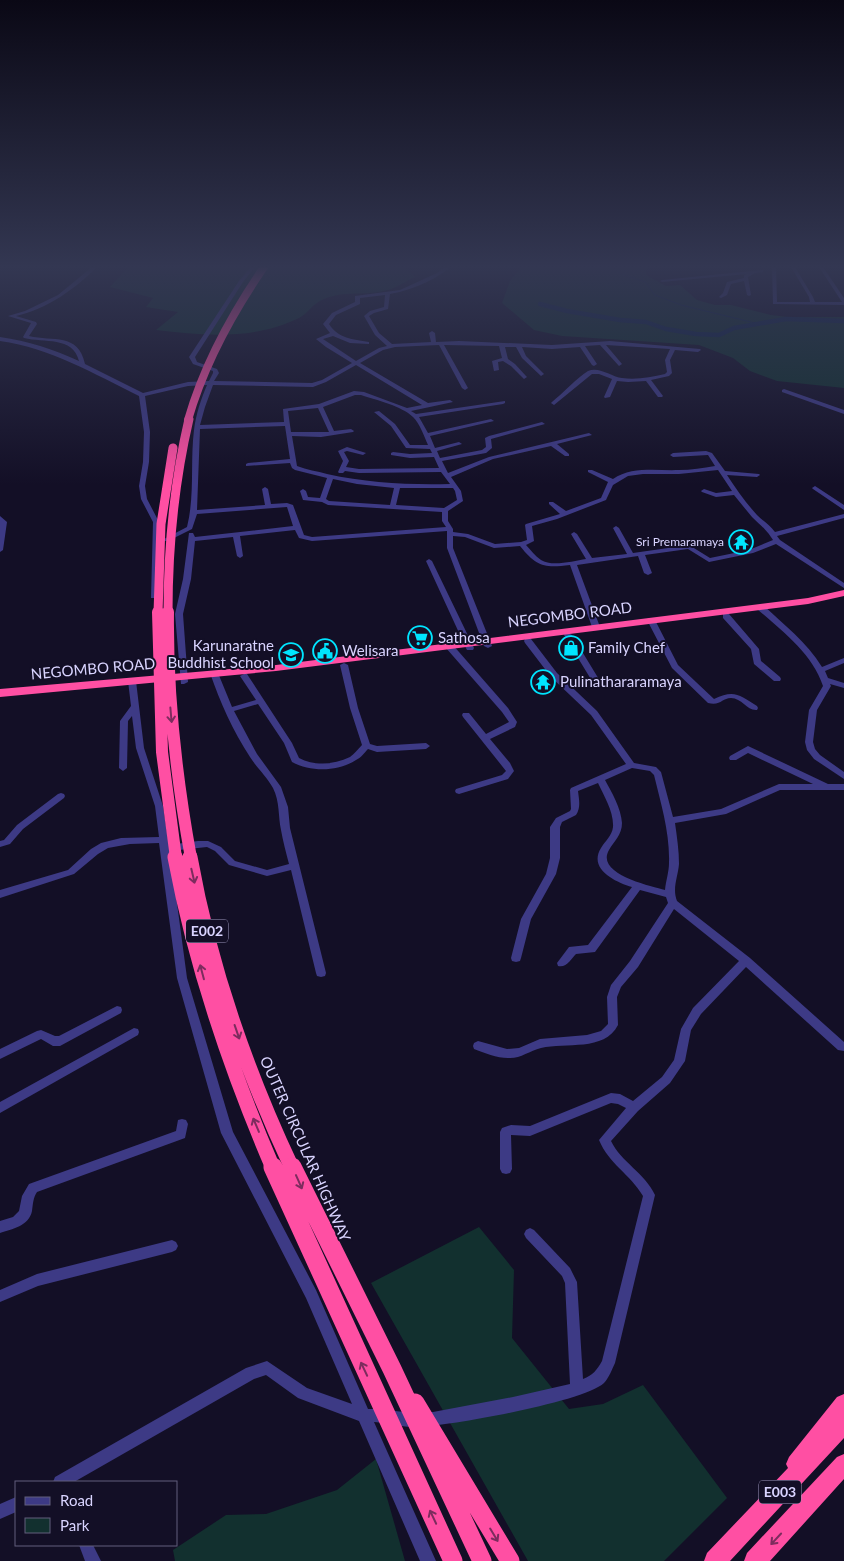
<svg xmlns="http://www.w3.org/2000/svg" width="844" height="1561" font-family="Lato,sans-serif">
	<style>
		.green { fill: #12302f }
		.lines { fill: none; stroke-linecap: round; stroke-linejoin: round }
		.stream { stroke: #0c2248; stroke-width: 1 }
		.canal { stroke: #0c2248; stroke-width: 4.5 }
		.minor { fill: #3d3a85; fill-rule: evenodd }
		.highway { fill: #ff4fa3; fill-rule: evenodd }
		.highway-bridge-far4 { stroke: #ff4fa3; stroke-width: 8 }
		.highway-bridge-far3 { stroke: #ff4fa3; stroke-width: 9 }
		.highway-bridge-far2 { stroke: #ff4fa3; stroke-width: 12 }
		.highway-bridge-far1 { stroke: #ff4fa3; stroke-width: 15 }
		.highway-bridge { stroke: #ff4fa3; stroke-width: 19 }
		.oneway { stroke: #7d2c5e }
		.labels { text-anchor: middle; stroke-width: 4; stroke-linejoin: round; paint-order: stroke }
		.far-poi-label { font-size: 12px; fill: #d9d4ff; stroke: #130f26; text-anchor: end }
		.shield { fill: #130f26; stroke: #9e99be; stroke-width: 1 }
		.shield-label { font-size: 14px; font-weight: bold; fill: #d9d4ff }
		.street-label { font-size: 15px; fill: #d9d4ff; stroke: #130f26 }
		.poi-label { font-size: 15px; fill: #d9d4ff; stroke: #130f26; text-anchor: start }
	</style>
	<rect width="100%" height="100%" fill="#130f26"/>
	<path class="green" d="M 128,267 L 405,267 L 415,277 C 406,281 395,289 384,291 C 363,296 340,290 320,301 C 312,305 307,314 299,318 C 254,340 205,336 156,330 L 178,312 L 146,307 L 153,298 L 110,287 Z
		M 521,267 L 649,267 L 646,270 L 646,275 L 666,286 L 680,285 L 697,300 L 715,305 L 731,305 L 771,315 L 788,317 L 844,317 L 844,388 L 777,381 L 750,371 L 733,358 L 699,345 L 562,336 L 534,330 L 502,303 L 510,281 Z
		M 479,1227 L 514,1270 L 512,1338 L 569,1409 L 603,1404 L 643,1385 L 727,1498 L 664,1561 L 528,1561 L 371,1283 Z
		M 376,1459 L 405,1561 L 175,1561 L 173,1550 L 226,1515 L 266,1514 L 337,1490 Z"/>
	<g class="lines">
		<path class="stream" d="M 613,267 L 622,274 L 645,282 L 655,295 L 681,305 L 755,323"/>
		<path class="canal" d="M 540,304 L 567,311 L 620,320 L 646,322 L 666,329 L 696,334 L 719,335 L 734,328 L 786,319 L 844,321"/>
		<path class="minor" d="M 92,267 L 97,267 C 75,289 47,309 16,316 L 36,322 L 37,324 L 29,336 C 53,342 78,332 85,364 L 143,393 L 188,382 L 209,381 L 213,373 L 213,371 L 193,364 L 189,357 L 239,281 L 251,267 L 255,267 L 243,282 L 195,357 L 197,362 L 217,369 L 219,373 L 214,381 L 312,383 L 322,380 L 352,363 L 326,347 L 316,339 L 330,333 L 323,324 L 332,313 L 355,302 L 355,296 L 400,290 L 437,273 L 445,267 L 450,267 C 436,280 409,291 390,294 L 388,309 L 374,313 L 369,316 L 379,333 L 392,344 L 431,342 L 429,333 L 432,331 L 435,333 L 436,342 L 459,341 L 552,345 L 610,341 L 700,349 L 701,350 L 698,352 L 675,350 L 670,360 L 672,373 L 669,376 L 651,380 L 663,396 L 662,397 L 658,397 L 646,381 L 628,382 L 617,381 L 610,397 L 605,398 L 604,397 L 612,379 L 599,374 L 592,374 L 554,405 L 551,403 L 552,402 C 562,394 578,377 588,371 C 599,366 612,377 622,378 C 637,380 651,377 665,374 L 667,372 L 665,360 L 670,349 L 606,345 L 622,364 L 619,366 L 600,345 L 585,346 L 597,364 L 594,366 L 592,365 L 580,347 L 552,349 L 522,347 L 526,356 L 544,374 L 541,376 L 522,358 L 516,347 L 505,347 L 508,359 L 515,364 L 526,376 L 527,377 L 524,379 L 511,366 L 503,361 L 498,362 L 499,370 L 494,371 L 492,361 L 502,358 L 499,346 L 444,345 L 468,388 L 465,390 L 462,388 L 439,345 L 395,347 L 383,350 L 360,363 L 428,403 L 450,400 L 453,402 L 411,411 L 416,414 L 505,401 L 505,403 L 503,404 L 419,417 L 428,433 L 491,419 L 494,421 L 430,436 L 435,448 L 459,442 L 462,444 L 437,451 L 440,458 L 482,450 L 486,447 L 485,438 L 489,436 L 542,422 L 545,424 L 491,439 L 492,448 L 486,453 L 442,461 L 448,473 L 489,457 L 589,433 L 592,435 L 557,444 L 569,454 L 569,456 L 565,456 L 551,446 L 493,459 L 451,477 L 461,491 L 463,501 L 448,511 L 448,521 L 453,529 L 453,532 L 468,534 L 495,544 L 521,542 L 527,540 L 525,525 L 526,524 L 560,514 L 549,504 L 549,502 L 553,502 L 566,511 L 601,498 L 608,482 L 588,472 L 588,470 L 592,470 L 613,479 C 632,466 657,471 679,470 C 691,470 703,468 715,466 L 708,455 L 673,457 L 670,455 L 673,453 L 706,451 L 712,453 L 725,471 L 759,474 L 760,475 L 757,477 L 727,475 C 736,489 746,503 757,515 C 763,521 770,525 775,532 L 844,514 L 844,518 L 777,536 L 780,540 L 844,583 L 844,588 L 776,544 L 753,553 L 709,562 L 688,549 L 645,555 L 652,573 L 648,575 L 644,573 L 638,556 L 577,565 L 600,627 L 596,629 L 592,627 L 570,565 C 544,568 537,567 520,546 L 494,548 L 465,537 L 453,536 L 453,548 L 492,646 L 488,648 L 484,646 L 447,548 L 447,531 L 312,541 L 299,538 L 295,530 L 240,536 L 243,556 L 240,558 L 237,556 L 233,537 L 195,541 L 191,579 L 183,614 L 188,682 L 184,684 L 181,684 L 175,614 L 183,579 L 189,533 L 193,533 L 195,537 L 293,526 L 287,507 L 197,514 L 192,529 L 168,541 L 164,541 L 164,539 L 187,527 C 195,495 190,462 194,430 C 196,414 201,399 207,385 L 188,386 L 145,396 L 150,432 L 149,462 L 145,486 L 147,499 L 159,522 L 158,596 L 157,598 L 151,598 L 153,522 L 141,499 L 139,486 L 143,462 L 144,432 L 139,396 C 94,374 51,348 0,341 L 0,337 C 28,341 53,349 79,361 C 73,336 44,343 24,338 L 23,337 L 31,323 L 8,316 L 25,311 L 58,295 ZM 385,295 L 384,307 L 370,311 L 364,316 L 375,335 L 387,346 L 379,348 L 356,361 L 323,339 L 333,336 L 350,343 L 369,344 L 369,342 C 352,339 339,339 329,324 L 336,315 L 360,304 L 360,298 ZM 356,365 L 422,405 L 407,408 L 364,392 L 354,391 L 319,404 L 283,409 L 284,422 L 200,425 L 205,407 L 213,385 L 313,387 L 326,382 ZM 355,395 L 361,395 C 376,400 402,406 413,417 C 420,424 424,436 428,445 L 410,445 L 395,424 L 379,411 L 374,412 L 391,426 L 406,448 L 430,449 L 432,453 L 410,454 L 393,452 L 391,453 L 391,455 L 410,458 L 434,457 L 439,468 L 359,469 L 346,467 L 349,461 L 344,452 L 347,451 L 363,455 L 366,453 L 347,447 L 338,451 L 343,461 L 338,472 L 339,473 L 343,473 L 345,471 L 359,473 L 441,472 L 450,484 C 408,485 368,483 327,474 C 317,471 307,470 297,466 L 292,436 L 321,437 L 353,432 L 354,431 L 351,429 L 334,431 L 323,407 ZM 318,408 L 329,432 L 291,432 L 288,411 ZM 285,426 L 290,459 L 248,463 L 246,464 L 246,466 L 290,463 L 292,468 L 295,470 L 327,478 L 320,498 L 308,497 L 306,491 L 303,489 L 300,491 L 303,500 L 322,502 L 328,505 L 442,512 L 442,521 L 446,527 L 312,537 L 304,535 L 293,505 L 287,503 L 271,504 L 268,489 L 265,487 L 262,489 L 265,505 L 197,510 L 200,429 ZM 718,470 L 732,491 L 716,493 L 704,489 L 701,491 L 702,492 L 716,497 L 734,495 C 740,502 746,510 752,517 C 762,527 766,529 773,540 L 749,550 L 710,558 L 689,545 L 633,553 L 619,528 L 616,526 L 613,528 L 627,554 L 592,558 L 577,534 L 574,532 L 571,534 L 586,559 C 573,561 552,567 541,560 C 535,556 531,550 526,545 L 534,541 L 532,526 L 557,519 L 606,500 L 613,485 L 628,476 L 643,474 L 679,474 ZM 333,479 L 357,484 L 394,488 L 390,505 L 329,501 L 326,499 ZM 400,488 L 453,488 L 455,491 L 457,500 L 444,508 L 396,505 Z
			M 772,267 L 776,267 L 777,302 L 810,302 L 809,297 L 791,267 L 795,267 L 813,297 L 815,302 L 842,302 L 819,267 L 823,267 L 844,298 L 844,305 L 773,304 Z
			M 761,270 L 763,270 L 763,272 L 755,273 L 748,277 L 751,295 L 749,296 L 747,295 L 744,281 L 731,284 L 727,295 L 721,298 L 719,297 L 723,293 L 727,282 L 744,278 L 744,275 L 747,274 L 662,282 L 660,281 L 662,280 Z
			M 784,389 L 844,410 L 844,414 L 782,392 L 782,390 Z
			M 815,486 L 844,505 L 844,510 L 813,489 L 812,488 Z
			M 0,516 L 7,522 L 3,550 L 0,552 Z
			M 429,559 L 432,561 L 474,648 L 473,650 L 467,650 L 466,648 L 426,561 Z
			M 757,605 L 763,605 C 783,624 807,642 822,667 L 844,658 L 844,663 L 825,671 L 828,678 L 844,683 L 844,688 L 830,684 L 831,686 L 817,710 L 813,742 L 815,749 L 820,755 L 844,772 L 844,779 L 814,759 L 807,750 L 805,742 L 809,710 L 823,686 C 812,653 782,631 757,609 Z
			M 723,614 L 729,614 L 759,649 L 761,661 L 780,677 L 781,679 L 780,681 L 774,681 L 754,664 L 751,649 L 723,618 Z
			M 648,618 L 654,618 L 655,620 L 678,665 L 714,699 C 734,689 740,695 757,706 L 758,708 L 757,710 C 747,711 742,698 731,698 C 722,698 721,706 708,703 L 672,668 L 647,620 Z
			M 565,633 L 568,633 L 572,635 L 600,681 L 599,683 L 596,683 L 592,681 L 564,635 Z
			M 525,639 L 531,639 L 557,673 L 597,711 L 634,763 L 656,767 L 661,772 L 673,817 L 721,809 L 779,784 L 813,784 L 748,753 L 736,760 L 730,760 L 729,758 L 730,756 L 748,746 L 828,784 L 844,784 L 844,790 L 780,790 L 726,814 L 675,823 C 677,837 679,851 679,864 C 678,877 672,888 677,901 L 750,958 L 844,1042 L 844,1051 L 838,1050 L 746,967 L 701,1014 L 691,1030 L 685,1061 L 670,1083 L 638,1111 L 611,1141 C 621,1162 645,1173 655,1195 L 615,1363 C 612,1369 609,1378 604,1383 C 584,1402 452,1425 420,1427 C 404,1428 390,1423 374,1422 L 436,1561 L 420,1561 L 359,1421 L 298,1398 L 266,1375 L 254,1379 L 74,1482 L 53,1482 L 55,1477 L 246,1368 L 267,1361 L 307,1388 L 352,1404 L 306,1298 L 221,1133 L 177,978 L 159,843 L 130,844 L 108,848 L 98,854 L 74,874 L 0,898 L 0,890 L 68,870 L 91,849 L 101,843 L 121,838 L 159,837 L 155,806 L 136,748 L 132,716 L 128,721 L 127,768 L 123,771 L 119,768 L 120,721 L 131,706 L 128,681 L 132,679 L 136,681 L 144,748 L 163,806 L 169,845 L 198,841 L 208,841 L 221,847 L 235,861 L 267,870 L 289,864 C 286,853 283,841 281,830 C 278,816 280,802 273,788 C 267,777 257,768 250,757 C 233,731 220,702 210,673 L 211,671 L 217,671 L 218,673 L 232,707 L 256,700 L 240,676 L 244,674 L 247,674 L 292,743 L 299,758 C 314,766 334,765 350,757 C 354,754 358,749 362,745 L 350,708 L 340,665 L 344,663 L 348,665 L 358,708 L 370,744 L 377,746 L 426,743 L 430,746 L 426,749 L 377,752 L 368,749 C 364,753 361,758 356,760 C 337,772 311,772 292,762 L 284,743 L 258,704 L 234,711 L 257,754 L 281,787 L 288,807 L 290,828 L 326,973 L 325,976 L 321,977 L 317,976 L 316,973 L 291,870 L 267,876 L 229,865 L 215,851 L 207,847 L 170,851 L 187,978 L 233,1132 L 316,1290 L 368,1409 L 379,1409 L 412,1413 L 433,1412 L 513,1397 L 570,1384 L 565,1283 L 562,1276 L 526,1238 L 524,1234 L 526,1230 L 530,1228 L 534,1230 L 570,1268 L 577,1282 L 583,1379 C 593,1375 597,1370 602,1361 L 643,1196 C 630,1174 609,1164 599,1140 L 626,1108 L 618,1104 L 611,1103 L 530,1136 L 511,1135 L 512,1169 L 510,1173 L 506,1174 L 502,1173 L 500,1169 L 500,1132 L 502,1128 L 511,1125 L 530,1126 L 611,1093 L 620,1094 L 633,1101 L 662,1077 L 674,1060 L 681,1029 L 693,1008 L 739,961 L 674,909 L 638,967 L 621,987 L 617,997 L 618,1025 C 604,1052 566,1042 541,1048 C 529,1051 520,1059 508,1058 C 497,1058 484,1053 474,1049 L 473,1046 L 474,1043 L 478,1041 L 507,1049 L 519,1048 L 540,1039 L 587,1035 L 601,1031 L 608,1024 L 607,997 L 611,985 L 630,961 L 668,903 L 666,897 L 640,890 L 595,952 L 576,954 C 571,959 567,968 558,966 L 557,963 L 569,947 L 588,945 L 632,887 C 615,882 588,869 601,848 C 605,841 612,836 613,827 C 614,812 604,796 598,783 L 578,791 C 579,800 581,807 576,815 L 562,822 L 560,827 L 560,858 L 556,874 L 531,919 L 521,958 L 520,961 L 516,962 L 512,961 L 511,958 L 521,919 L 546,874 L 550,858 L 550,827 L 556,818 L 570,811 L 571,809 L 570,790 L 571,788 L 626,764 L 591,715 L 551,677 L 525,643 L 524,641 ZM 632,768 L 650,771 L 654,775 C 661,804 670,833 669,863 C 669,872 666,880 665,890 C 650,886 595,874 609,850 C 614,841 622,835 622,823 C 621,808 612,793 605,780 Z
			M 446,644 L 452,644 L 508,708 L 517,722 L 515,727 L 490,739 L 510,763 L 514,771 L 508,779 L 459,794 L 456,793 L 455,791 L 456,789 L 502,775 L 506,771 L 463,717 L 462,715 L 463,713 L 469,713 L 486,734 L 509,722 L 502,712 L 446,648 L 445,646 Z
			M 61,793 L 64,794 L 65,796 L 64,798 L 23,829 L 10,844 L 0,847 L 0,841 L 4,840 L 17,825 L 58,794 Z
			M 117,1006 L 121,1007 L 122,1010 L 121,1013 L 60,1046 L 53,1046 L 41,1039 L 0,1059 L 0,1049 L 37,1031 L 41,1030 L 55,1036 L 59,1036 Z
			M 134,1028 L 138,1029 L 139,1032 L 138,1035 L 0,1113 L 0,1102 Z
			M 182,1119 L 186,1120 L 188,1124 L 185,1138 L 37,1192 C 33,1198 33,1204 32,1211 C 29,1226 12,1229 0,1233 L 0,1221 L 13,1217 L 19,1211 L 22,1196 L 29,1184 L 176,1131 L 178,1120 Z
			M 172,1240 L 176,1242 L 178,1246 L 176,1250 L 172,1252 L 38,1286 L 0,1302 L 0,1290 L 37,1274 Z
			M 16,1497 L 16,1512 L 0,1519 L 0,1504 Z
			M 79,1545 L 93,1545 L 101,1561 L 85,1561 Z"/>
		<path class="highway" d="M 844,590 L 844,596 L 808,604 L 276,671 L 0,697 L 0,689 L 276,665 L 808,598 Z
			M 844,1394 L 844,1438 L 730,1561 L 704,1561 L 707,1553 L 788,1468 L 786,1464 L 789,1457 L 837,1397 Z
			M 844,1454 L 844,1479 L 770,1561 L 744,1561 L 747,1553 L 837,1457 Z"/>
		<path class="highway-bridge-far4" d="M 188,420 C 204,364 231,315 264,267"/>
		<path class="highway-bridge-far3" d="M 158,613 L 161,524 L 173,448
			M 168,613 C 168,547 174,483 189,419"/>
		<path class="highway-bridge-far2" d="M 158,612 L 162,752 L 176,858
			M 168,612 C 167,695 176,776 191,858"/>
		<path class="highway-bridge-far1" d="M 175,857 C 195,964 230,1068 273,1168
			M 190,857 C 209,964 246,1070 292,1168"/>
		<path class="highway-bridge" d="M 273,1167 L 453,1561
			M 292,1167 L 392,1369 L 482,1561
			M 415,1403 L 510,1561"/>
	</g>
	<defs><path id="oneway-shaft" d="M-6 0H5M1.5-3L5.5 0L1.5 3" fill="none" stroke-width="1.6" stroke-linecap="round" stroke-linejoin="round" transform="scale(1.25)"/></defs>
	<g class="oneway">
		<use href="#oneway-shaft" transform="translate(171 715) rotate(85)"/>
		<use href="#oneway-shaft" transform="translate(193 876) rotate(77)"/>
		<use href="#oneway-shaft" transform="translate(202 972) rotate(-105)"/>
		<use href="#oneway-shaft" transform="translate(237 1032) rotate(71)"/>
		<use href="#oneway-shaft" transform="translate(256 1125) rotate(-113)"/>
		<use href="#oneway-shaft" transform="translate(299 1182) rotate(66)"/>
		<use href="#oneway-shaft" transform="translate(364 1369) rotate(-115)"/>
		<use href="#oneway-shaft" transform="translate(433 1517) rotate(-115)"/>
		<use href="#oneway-shaft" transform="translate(494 1535) rotate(59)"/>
		<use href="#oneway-shaft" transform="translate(776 1539) rotate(133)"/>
	</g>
	<linearGradient id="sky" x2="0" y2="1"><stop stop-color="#0a0815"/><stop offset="0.55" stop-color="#333752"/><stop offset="1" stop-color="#333752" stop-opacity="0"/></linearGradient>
	<rect width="844" height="485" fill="url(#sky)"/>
	<defs>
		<g id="temple-ring" transform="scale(1.25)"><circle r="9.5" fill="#130f26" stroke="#00e5ff" stroke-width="1.5"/><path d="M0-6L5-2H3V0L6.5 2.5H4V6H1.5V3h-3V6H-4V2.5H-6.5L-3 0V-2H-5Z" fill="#00e5ff"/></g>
		<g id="supermarket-ring" transform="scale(1.25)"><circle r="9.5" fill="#130f26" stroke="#00e5ff" stroke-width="1.5"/><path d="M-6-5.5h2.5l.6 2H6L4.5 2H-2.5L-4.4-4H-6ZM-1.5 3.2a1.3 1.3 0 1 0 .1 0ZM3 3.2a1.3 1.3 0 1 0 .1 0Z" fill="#00e5ff"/></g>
		<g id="shop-ring" transform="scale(1.25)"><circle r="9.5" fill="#130f26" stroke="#00e5ff" stroke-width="1.5"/><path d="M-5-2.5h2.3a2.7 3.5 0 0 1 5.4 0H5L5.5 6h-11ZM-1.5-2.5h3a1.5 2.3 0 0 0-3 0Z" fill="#00e5ff"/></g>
		<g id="civic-ring" transform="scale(1.25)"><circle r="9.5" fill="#130f26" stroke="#00e5ff" stroke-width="1.5"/><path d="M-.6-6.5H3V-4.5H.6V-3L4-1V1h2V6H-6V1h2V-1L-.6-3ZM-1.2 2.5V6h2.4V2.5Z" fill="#00e5ff"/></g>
		<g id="school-ring" transform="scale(1.25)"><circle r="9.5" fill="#130f26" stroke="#00e5ff" stroke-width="1.5"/><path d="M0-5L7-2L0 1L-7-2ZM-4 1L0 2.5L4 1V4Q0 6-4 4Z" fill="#00e5ff"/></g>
	</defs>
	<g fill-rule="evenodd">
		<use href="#temple-ring" x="741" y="542"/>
		<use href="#supermarket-ring" x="420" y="638"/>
		<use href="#shop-ring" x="571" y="648"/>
		<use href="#civic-ring" x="325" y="651"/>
		<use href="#school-ring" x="291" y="655"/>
		<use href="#temple-ring" x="543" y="682"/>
	</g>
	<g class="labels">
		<g class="far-poi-label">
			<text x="724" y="546">Sri Premaramaya</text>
		</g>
		<g class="shield">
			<rect x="186" y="919.5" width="42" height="23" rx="4"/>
			<rect x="759" y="1480.5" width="42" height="23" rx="4"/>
		</g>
		<g class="shield-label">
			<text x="207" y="936">E002</text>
			<text x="780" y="1497">E003</text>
		</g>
		<g class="street-label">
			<text transform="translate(570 615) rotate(-7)" y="5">NEGOMBO ROAD</text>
			<text transform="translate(93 669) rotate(-5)" y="5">NEGOMBO ROAD</text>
			<text transform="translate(305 1149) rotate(66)" y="5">OUTER CIRCULAR HIGHWAY</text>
		</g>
		<g class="poi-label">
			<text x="438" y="643">Sathosa</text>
			<text x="274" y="651" text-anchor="end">Karunaratne<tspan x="274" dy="17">Buddhist School</tspan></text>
			<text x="588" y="653">Family Chef</text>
			<text x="342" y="656">Welisara</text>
			<text x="560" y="687">Pulinathararamaya</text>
		</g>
	</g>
	<rect x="15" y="1481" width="162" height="65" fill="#130f26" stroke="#625e7d"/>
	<rect x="25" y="1497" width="25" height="8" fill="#3d3a85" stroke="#625e7d"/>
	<text x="60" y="1506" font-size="15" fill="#d9d4ff">Road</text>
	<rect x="25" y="1518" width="25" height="15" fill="#12302f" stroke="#625e7d"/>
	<text x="60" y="1531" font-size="15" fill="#d9d4ff">Park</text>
</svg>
